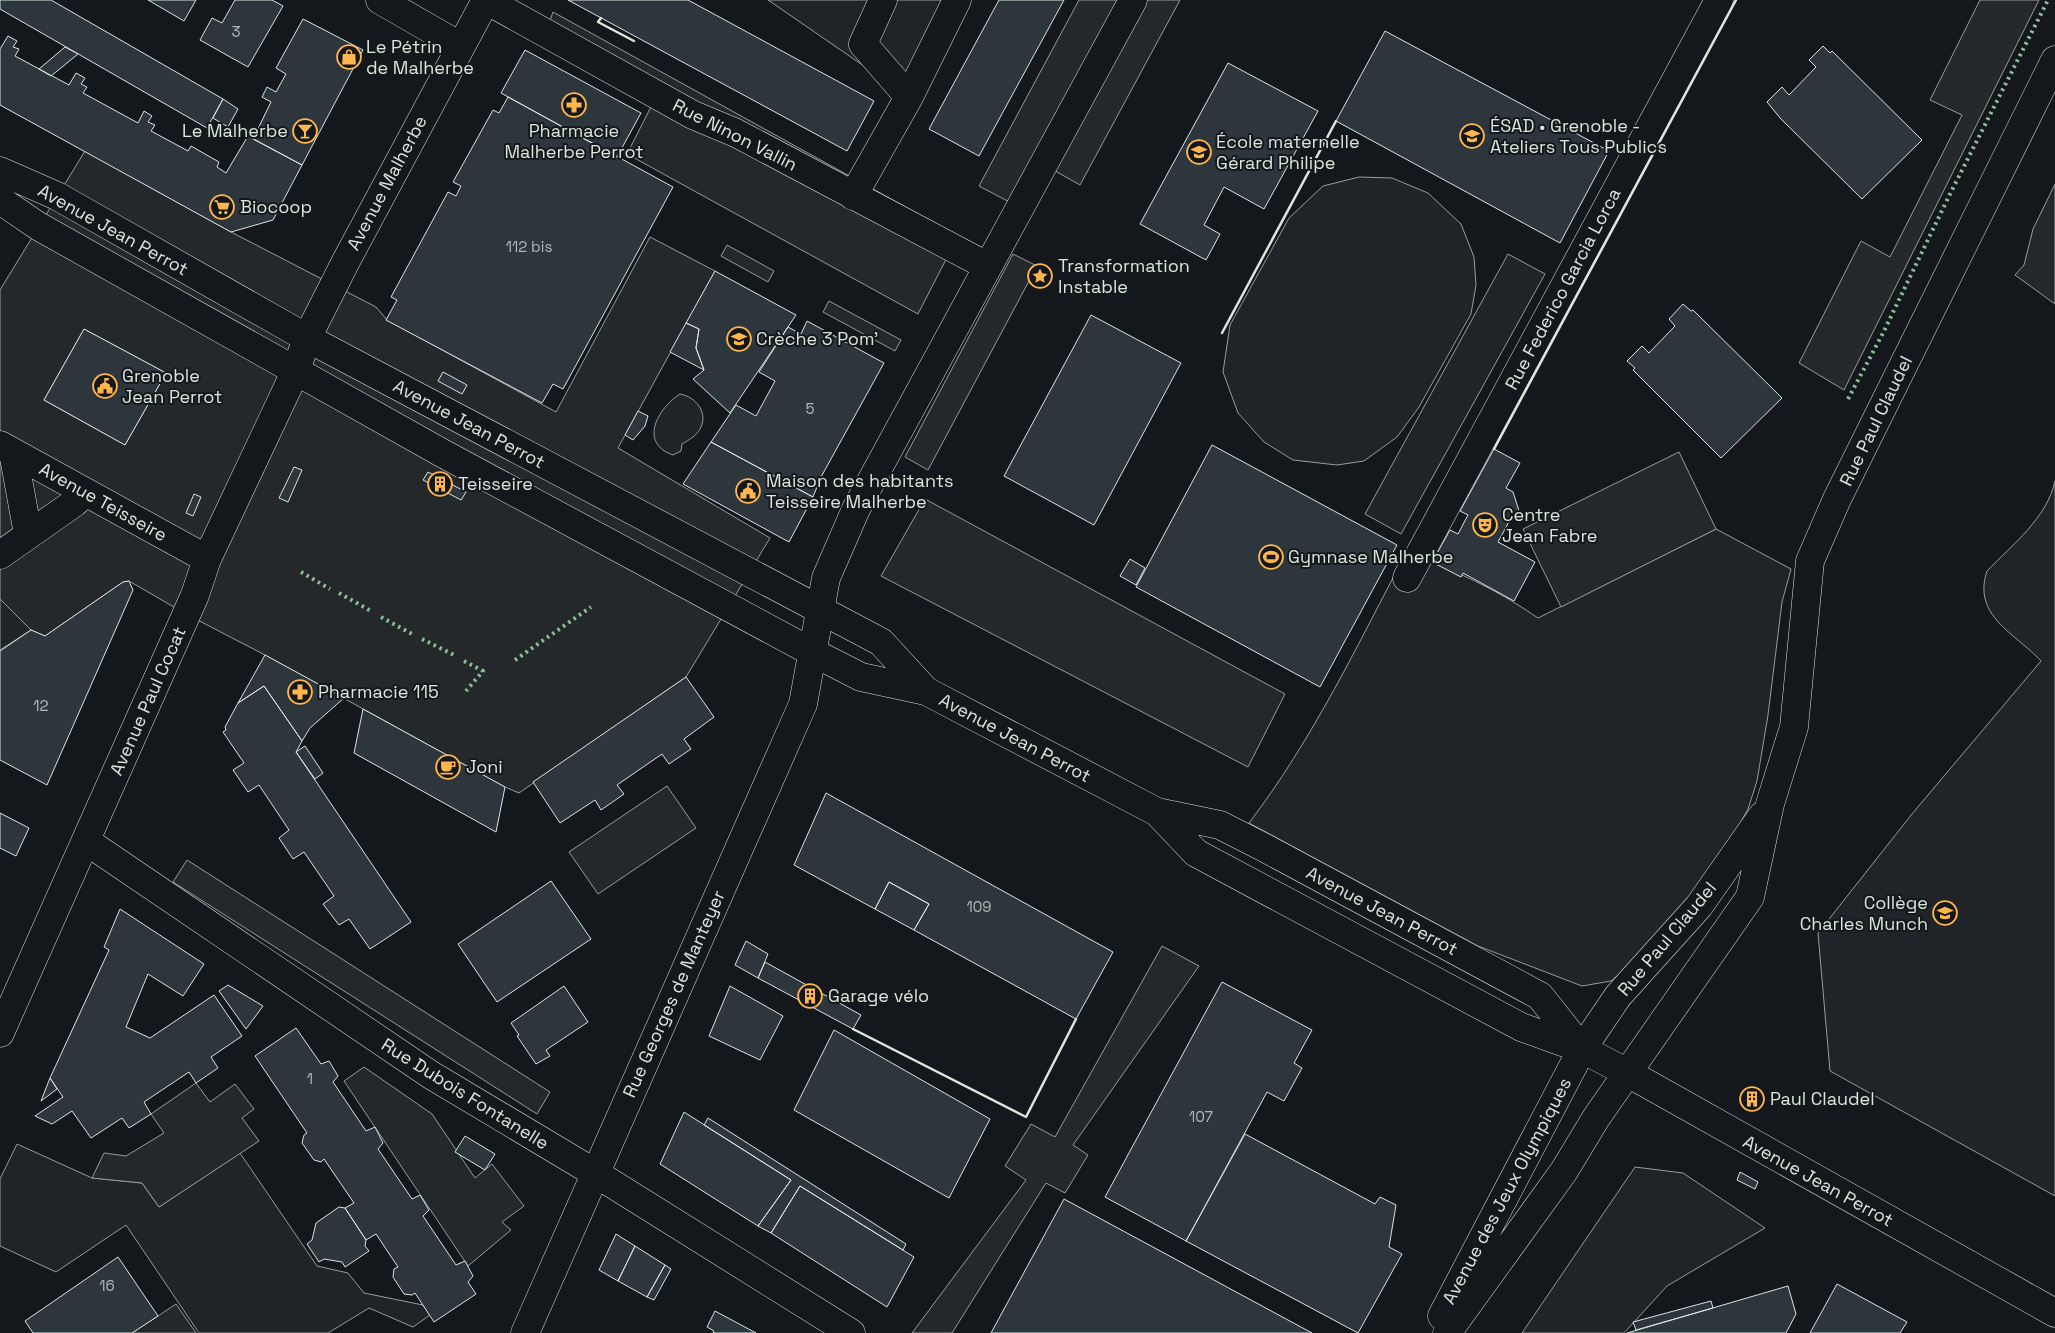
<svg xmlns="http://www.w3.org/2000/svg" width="2055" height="1333" font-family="'Space Grotesk',sans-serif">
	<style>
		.green { fill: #202428; stroke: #939e99 }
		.parking { fill: #24282b; stroke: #939e99; fill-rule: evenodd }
		.building { fill: #2c363c; stroke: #d8e6dc }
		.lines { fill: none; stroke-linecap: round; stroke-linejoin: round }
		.minor-casing { stroke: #d8e6dc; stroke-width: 29 }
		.major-casing { stroke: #d8e6dc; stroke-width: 29 }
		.minor { stroke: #14181c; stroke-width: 28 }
		.major { stroke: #14181c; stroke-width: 28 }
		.hedge { stroke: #8ac095; stroke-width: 4; stroke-dasharray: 2.5 4; stroke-linecap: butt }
		.wall { stroke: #d8e6dc; stroke-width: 2.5 }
		.labels { text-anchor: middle; stroke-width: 4; stroke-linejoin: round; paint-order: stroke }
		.number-label { font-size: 15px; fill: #adbab4 }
		.poi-label { font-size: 18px; fill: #d8e6dc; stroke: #14181c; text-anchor: start }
		.street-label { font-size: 18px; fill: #d8e6dc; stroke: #14181c }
	</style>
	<rect width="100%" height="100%" fill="#14181c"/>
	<path class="green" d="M 768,0 L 960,0 L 909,97 Z
		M 1359,177 L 1392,178 L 1428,193 L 1461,224 L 1474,257 L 1476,285 L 1471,314 L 1419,407 L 1397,437 L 1364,461 L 1337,465 L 1293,460 L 1264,442 L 1238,413 L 1223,372 L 1230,325 L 1289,218 L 1323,186 Z
		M 1508,254 L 1545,274 L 1401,534 L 1365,514 Z
		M 680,394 C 696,397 709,413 700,429 C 696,436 689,440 682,444 L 681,451 L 673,455 C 638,443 658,408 680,394 Z
		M 2055,481 L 2055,1196 L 1830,1071 L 1818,933 L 1912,814 L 2041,661 C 2015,633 1972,616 1987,571 C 2012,545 2047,518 2055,481 Z
		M 1716,529 L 1791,569 L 1782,602 L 1768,715 L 1757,781 L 1748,809 L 1728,845 L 1702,883 L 1644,954 L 1611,981 L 1582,986 L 1478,946 L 1249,823 C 1313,739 1358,644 1407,551 C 1455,571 1495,588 1538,618 Z
		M 0,599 L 31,630 L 0,650 Z
		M 17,1144 L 92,1178 L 142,1183 L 159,1207 L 240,1153 L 317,1266 L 348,1273 L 364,1293 L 423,1305 L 430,1315 L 413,1327 L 369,1308 L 328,1333 L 199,1333 L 126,1225 L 56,1272 L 0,1246 L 0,1179 Z
		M 1635,1167 L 1683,1173 L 1765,1228 L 1667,1286 L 1624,1333 L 1522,1333 Z"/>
	<path class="parking" d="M 1079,0 L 1180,0 L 1080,185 L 1043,164 L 1019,207 L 979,186 Z
		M 1980,0 L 2039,0 L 1844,390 L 1799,363 L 1861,241 L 1890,257 L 1962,115 L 1930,100 Z
		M 553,12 L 958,236 L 918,314 L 627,154 L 657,95 L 546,32 Z
		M 85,151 L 231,232 L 376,307 L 387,320 L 556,412 L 650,237 L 715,271 L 618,448 L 770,538 L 686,677 L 519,793 L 505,787 L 265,655 L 186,614 L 129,581 L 123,582 L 45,636 L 31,630 L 0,599 L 0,290 ZM 84,329 L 166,373 L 125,445 L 44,400 Z
		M 2055,184 L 2055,304 L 2015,275 L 2024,265 L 2033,229 Z
		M 727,245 L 774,271 L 768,282 L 721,256 Z
		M 1013,254 L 1037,266 L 928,470 L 905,457 Z
		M 829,301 L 901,340 L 895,351 L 823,312 Z
		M 1679,452 L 1716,529 L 1561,607 L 1523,529 Z
		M 925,499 L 1285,694 L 1248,767 L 881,576 Z
		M 667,786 L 696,828 L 598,894 L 569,852 Z
		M 187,860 L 550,1092 L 537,1114 L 173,882 Z
		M 1162,946 L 1199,966 L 1073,1145 L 1088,1155 L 1065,1193 L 1046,1183 L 952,1333 L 912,1333 L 1026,1180 L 1005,1166 L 1031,1124 L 1055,1137 Z
		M 364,1067 L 432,1114 L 475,1178 L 492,1164 L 524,1206 L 502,1222 L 511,1230 L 468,1266 L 344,1081 Z
		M 196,1083 L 210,1102 L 235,1084 L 254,1109 L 242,1118 L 259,1141 L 159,1207 L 142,1183 L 92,1178 L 104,1153 L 126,1156 L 164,1133 L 151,1114 Z
		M 176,1304 L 196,1333 L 132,1333 L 158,1316 Z"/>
	<path class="building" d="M 0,0 L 51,0 L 223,99 L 207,128 L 0,9 Z
		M 148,0 L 196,0 L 184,21 Z
		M 235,0 L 272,0 L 283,6 L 248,67 L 200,40 L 212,18 L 222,23 Z
		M 568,0 L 688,0 L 874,101 L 847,151 Z
		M 999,0 L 1064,0 L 979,156 L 929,129 Z
		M 303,19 L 363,50 L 302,165 L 253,139 L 271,102 L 262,97 L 267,87 L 276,92 L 286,74 L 276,68 Z
		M 1385,31 L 1609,151 L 1560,243 L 1336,121 Z
		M 8,36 L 17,41 L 13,47 L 19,49 L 15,56 L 69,85 L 76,73 L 85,78 L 81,84 L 87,87 L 83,93 L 138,123 L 144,111 L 152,116 L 148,122 L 155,125 L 151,131 L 188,151 L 191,146 L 219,162 L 217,167 L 226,173 L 248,136 L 302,165 L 273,220 L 231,232 L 0,105 L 0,49 Z
		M 1823,46 L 1830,53 L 1832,51 L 1922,140 L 1862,199 L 1781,119 L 1767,102 L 1782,87 L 1789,95 L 1816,67 L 1809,60 Z
		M 65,47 L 78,54 L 51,76 L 39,69 Z
		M 525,50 L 641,113 L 617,157 L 501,93 Z
		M 1228,63 L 1318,111 L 1264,209 L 1224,187 L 1204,225 L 1220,234 L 1206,260 L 1140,224 Z
		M 508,97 L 673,187 L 563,389 L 553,384 L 542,403 L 386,320 L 397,300 L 391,297 L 448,192 L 456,196 L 461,186 L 453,182 L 493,110 L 499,113 Z
		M 223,99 L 238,109 L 228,127 L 213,118 Z
		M 715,271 L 796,315 L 730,413 L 693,379 L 704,370 L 696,348 L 699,329 L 686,323 Z
		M 1683,304 L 1691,311 L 1693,310 L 1782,398 L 1721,458 L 1633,370 L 1635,368 L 1627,361 L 1642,346 L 1649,353 L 1675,326 L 1669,319 Z
		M 1091,315 L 1181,363 L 1094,525 L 1004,476 Z
		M 807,321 L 884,363 L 821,477 L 813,497 L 711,442 L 736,405 L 756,416 L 775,381 L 759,372 L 788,327 L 801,334 Z
		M 686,323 L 699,329 L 696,348 L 704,370 L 670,352 Z
		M 84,329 L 166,373 L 125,445 L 44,400 Z
		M 443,372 L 467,385 L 462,394 L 438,381 Z
		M 638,411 L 648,416 L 645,426 L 633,440 L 625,435 Z
		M 711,442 L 813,497 L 789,542 L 683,484 Z
		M 1212,445 L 1397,545 L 1320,687 L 1136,587 Z
		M 1494,449 L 1520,463 L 1506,488 L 1513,492 L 1521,517 L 1510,520 L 1498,542 L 1535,562 L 1514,601 L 1463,573 L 1461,577 L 1432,562 L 1450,530 L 1458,534 L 1468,515 L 1460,511 Z
		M 294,467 L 302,470 L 288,502 L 279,498 Z
		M 428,472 L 466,492 L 461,500 L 423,480 Z
		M 194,494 L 201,497 L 193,516 L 186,513 Z
		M 1130,559 L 1145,568 L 1136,585 L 1120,576 Z
		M 129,581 L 133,590 L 47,785 L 0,760 L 0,651 L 31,630 L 45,636 L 123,582 Z
		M 265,655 L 344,698 L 310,728 L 302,741 L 264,686 L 238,703 Z
		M 686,677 L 714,717 L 684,739 L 691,749 L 669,764 L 662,754 L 617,785 L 624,794 L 601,810 L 595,800 L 560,823 L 533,782 Z
		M 264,686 L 302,741 L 296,752 L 411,922 L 370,949 L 349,919 L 339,925 L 323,904 L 334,896 L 304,852 L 293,859 L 279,838 L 289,830 L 259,785 L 248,792 L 233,770 L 244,763 L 223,732 L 226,730 L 225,727 L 238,703 Z
		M 363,709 L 505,787 L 496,832 L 354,753 Z
		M 305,746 L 323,773 L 315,779 L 296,752 Z
		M 826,793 L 1113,952 L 1076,1019 L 914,930 L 929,904 L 889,882 L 875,909 L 794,865 Z
		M 0,813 L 29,828 L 16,856 L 0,848 Z
		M 551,881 L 591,939 L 497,1002 L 458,944 Z
		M 889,882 L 929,904 L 914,930 L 875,909 Z
		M 120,909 L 204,964 L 183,996 L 148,974 L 126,1027 L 150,1038 L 214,995 L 242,1036 L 211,1057 L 218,1068 L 196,1083 L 189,1072 L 144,1102 L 151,1114 L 129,1128 L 122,1118 L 91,1138 L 72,1111 L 52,1124 L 35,1116 L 63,1097 L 50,1078 L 109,950 L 104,947 Z
		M 746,941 L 768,954 L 758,978 L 735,965 Z
		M 765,962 L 861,1015 L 853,1029 L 758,978 Z
		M 1222,982 L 1312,1030 L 1294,1063 L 1302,1068 L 1284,1101 L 1267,1092 L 1186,1241 L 1105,1197 Z
		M 228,985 L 263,1006 L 246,1029 L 219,991 Z
		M 564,986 L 588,1022 L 546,1050 L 550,1056 L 536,1064 L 517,1036 L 519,1035 L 511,1023 Z
		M 730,986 L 783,1016 L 760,1060 L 709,1036 Z
		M 296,1028 L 321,1064 L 329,1061 L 338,1076 L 333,1082 L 366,1131 L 375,1127 L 383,1143 L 378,1149 L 412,1199 L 420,1195 L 429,1210 L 423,1216 L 456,1265 L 465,1261 L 473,1276 L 468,1282 L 476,1294 L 434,1322 L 415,1293 L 412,1295 L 404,1294 L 393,1277 L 394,1269 L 398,1267 L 376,1234 L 366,1240 L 345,1208 L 354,1203 L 324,1159 L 321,1162 L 314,1160 L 302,1143 L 304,1135 L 307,1133 L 255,1056 Z
		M 834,1030 L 990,1119 L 949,1198 L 794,1110 Z
		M 50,1078 L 57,1089 L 41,1101 Z
		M 1746,1090 L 1763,1099 L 1758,1107 L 1741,1098 Z
		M 684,1112 L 791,1180 L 758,1226 L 660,1164 Z
		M 708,1118 L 906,1244 L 903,1250 L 800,1186 L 771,1233 L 758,1226 L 791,1180 L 704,1125 Z
		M 1245,1134 L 1375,1204 L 1380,1197 L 1396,1205 L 1389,1247 L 1402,1254 L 1358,1333 L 1186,1241 Z
		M 465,1136 L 495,1154 L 485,1170 L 455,1152 Z
		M 1740,1172 L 1758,1182 L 1755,1189 L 1737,1180 Z
		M 800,1186 L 914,1257 L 887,1307 L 771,1233 Z
		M 1064,1199 L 1312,1333 L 991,1333 Z
		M 339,1207 L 345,1208 L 366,1240 L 365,1246 L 369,1251 L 345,1267 L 342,1262 L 324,1259 L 319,1262 L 307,1244 L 312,1240 L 316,1223 Z
		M 616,1234 L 635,1246 L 618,1281 L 599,1270 Z
		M 635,1246 L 665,1265 L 647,1297 L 618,1281 Z
		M 118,1257 L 158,1316 L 132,1333 L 33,1333 L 25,1321 Z
		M 665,1265 L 671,1269 L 654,1300 L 647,1297 Z
		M 1837,1284 L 1907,1322 L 1900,1333 L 1810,1333 Z
		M 1788,1286 L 1796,1314 L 1786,1333 L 1627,1333 Z
		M 1711,1301 L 1713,1308 L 1636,1330 L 1633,1322 Z
		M 715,1311 L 756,1333 L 713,1333 L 714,1331 L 707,1327 Z"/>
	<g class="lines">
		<g class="minor-casing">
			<path id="minor" d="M 380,0 L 460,46
				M 909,97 L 957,0
				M 853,196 L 909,97 L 863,44 L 883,0
				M 0,445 L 207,559
				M 13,452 L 28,534
				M 0,555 L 74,503 L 85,493
				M 1407,578 L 1719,0
				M 86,841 L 431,1075 L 595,1173 L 851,1333
				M 0,1033 L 195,595 L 207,559 L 296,370 L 307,338 L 346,261 L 486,0 L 693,115 L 736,133 L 987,266
				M 525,1333 L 803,704 L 826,578 L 856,509 L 1133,0"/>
		</g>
		<g class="major-casing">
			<path id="major" d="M 0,171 L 57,196 L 307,338 L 881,642 L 926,691
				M 0,200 L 38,226 L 442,453 L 812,652 L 861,677 L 926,691 L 1157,812 L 1220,825 L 1265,848 L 1540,996 L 1582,1049
				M 1157,812 L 1196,853 L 1521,1027 L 1582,1049 L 1628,1073 L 2055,1313
				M 1442,1316 L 1582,1049 L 1618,996 L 1699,906 L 1762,816
				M 1447,1333 L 1564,1171 L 1596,1118 L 1750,897 L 1770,804 L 1794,727 L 1810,561 L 1837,499 L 2055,60"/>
		</g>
		<use href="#minor" class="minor"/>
		<use href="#major" class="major"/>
		<path class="hedge" d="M 1848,399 L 1883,333 L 1950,194 L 2048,0
			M 301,572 L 330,589
			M 339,593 L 371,611
			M 381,617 L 412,634
			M 422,639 L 456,656
			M 515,660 L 591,607
			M 464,661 L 483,671 L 466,691"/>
		<path class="wall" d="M 601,18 L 598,22 L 634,41
			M 1222,333 L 1336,121
			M 1494,449 L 1736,0
			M 853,1029 L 1026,1117 L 1076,1019"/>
	</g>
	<defs>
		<g id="shop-ring" transform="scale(1.25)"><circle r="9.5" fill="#14181c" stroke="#ffb74d" stroke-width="1.5"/><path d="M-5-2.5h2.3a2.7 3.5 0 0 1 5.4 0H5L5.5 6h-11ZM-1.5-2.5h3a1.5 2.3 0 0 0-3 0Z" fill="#ffb74d"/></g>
		<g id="pharmacy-ring" transform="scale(1.25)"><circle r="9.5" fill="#14181c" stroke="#ffb74d" stroke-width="1.5"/><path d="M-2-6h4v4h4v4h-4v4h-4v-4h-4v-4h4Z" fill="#ffb74d"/></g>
		<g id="bar-ring" transform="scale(1.25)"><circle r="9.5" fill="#14181c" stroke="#ffb74d" stroke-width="1.5"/><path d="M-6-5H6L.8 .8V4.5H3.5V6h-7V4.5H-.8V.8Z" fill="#ffb74d"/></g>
		<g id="university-ring" transform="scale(1.25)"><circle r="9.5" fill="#14181c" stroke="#ffb74d" stroke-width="1.5"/><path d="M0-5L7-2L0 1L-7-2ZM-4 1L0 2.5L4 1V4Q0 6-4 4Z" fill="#ffb74d"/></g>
		<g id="school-ring" transform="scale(1.25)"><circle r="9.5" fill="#14181c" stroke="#ffb74d" stroke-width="1.5"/><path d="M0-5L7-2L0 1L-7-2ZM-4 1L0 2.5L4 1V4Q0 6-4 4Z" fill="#ffb74d"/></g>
		<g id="supermarket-ring" transform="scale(1.25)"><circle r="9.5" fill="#14181c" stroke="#ffb74d" stroke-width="1.5"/><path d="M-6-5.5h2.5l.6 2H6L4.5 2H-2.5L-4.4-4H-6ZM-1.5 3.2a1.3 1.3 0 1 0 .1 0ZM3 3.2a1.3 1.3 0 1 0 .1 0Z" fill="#ffb74d"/></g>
		<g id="sight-ring" transform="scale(1.25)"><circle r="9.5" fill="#14181c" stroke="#ffb74d" stroke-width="1.5"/><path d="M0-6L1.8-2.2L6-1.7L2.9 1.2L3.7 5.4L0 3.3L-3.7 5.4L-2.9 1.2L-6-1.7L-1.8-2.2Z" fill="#ffb74d"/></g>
		<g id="civic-ring" transform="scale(1.25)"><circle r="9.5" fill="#14181c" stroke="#ffb74d" stroke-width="1.5"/><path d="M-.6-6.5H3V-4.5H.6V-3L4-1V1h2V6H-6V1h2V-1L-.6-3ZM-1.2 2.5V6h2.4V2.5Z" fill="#ffb74d"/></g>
		<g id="building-ring" transform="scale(1.25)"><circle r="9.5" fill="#14181c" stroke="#ffb74d" stroke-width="1.5"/><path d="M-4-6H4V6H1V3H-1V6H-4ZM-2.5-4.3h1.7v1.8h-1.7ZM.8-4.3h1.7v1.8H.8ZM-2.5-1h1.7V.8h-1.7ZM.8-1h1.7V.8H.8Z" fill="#ffb74d"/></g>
		<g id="theatre-ring" transform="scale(1.25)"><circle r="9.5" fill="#14181c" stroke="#ffb74d" stroke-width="1.5"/><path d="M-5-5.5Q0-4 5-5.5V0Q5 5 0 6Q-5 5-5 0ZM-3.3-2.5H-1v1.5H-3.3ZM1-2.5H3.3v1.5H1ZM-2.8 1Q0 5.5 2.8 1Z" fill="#ffb74d"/></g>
		<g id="stadium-ring" transform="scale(1.25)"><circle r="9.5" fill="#14181c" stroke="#ffb74d" stroke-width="1.5"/><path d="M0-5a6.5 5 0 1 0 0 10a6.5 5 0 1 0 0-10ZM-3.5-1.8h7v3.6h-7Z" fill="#ffb74d"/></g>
		<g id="cafe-ring" transform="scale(1.25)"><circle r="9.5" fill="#14181c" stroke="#ffb74d" stroke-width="1.5"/><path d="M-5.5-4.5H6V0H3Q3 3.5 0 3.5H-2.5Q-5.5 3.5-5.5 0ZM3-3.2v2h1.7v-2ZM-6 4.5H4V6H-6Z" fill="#ffb74d"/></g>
	</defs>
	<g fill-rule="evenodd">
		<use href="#shop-ring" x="349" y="57"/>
		<use href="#pharmacy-ring" x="574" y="105"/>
		<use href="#bar-ring" x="305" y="131"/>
		<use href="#university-ring" x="1472" y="136"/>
		<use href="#school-ring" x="1199" y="152"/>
		<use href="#supermarket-ring" x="222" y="207"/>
		<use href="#sight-ring" x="1040" y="276"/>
		<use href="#school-ring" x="739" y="339"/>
		<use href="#civic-ring" x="105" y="386"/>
		<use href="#building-ring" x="440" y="484"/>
		<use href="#civic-ring" x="748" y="491"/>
		<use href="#theatre-ring" x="1485" y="525"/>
		<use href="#stadium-ring" x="1271" y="557"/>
		<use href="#pharmacy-ring" x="300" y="692"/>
		<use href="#cafe-ring" x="448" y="767"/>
		<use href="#school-ring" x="1945" y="913"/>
		<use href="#building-ring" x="810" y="996"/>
		<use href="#building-ring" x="1752" y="1099"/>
	</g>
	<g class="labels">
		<g class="number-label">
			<text x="236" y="37">3</text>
			<text x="529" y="252">112 bis</text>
			<text x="810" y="414">5</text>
			<text x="41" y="711">12</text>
			<text x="979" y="912">109</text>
			<text x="310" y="1084">1</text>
			<text x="1201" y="1122">107</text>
			<text x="107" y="1291">16</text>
		</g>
		<g class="poi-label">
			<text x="366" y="53">Le Pétrin<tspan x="366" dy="21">de Malherbe</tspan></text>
			<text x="1490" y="132">ÉSAD • Grenoble -<tspan x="1490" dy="21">Ateliers Tous Publics</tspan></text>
			<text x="288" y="137" text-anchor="end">Le Malherbe</text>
			<text x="574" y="137" text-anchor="middle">Pharmacie<tspan x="574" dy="21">Malherbe Perrot</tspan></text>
			<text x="1216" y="148">École maternelle<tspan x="1216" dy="21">Gérard Philipe</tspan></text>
			<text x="240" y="213">Biocoop</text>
			<text x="1058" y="272">Transformation<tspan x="1058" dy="21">Instable</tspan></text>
			<text x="756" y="345">Crèche 3 Pom'</text>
			<text x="122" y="382">Grenoble<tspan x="122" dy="21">Jean Perrot</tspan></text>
			<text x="766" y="487">Maison des habitants<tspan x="766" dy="21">Teisseire Malherbe</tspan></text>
			<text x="458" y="490">Teisseire</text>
			<text x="1502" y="521">Centre<tspan x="1502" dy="21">Jean Fabre</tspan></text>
			<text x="1288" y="563">Gymnase Malherbe</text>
			<text x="318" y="698">Pharmacie 115</text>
			<text x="466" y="773">Joni</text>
			<text x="1928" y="909" text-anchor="end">Collège<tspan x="1928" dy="21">Charles Munch</tspan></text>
			<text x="828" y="1002">Garage vélo</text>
			<text x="1770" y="1105">Paul Claudel</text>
		</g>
		<g class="street-label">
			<text transform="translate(735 135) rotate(27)" y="6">Rue Ninon Vallin</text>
			<text transform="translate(387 183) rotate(-62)" y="6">Avenue Malherbe</text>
			<text transform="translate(113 230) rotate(29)" y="6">Avenue Jean Perrot</text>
			<text transform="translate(1563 289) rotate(-62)" y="6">Rue Federico Garcia Lorca</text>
			<text transform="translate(1876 421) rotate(-64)" y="6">Rue Paul Claudel</text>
			<text transform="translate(469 424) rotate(28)" y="6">Avenue Jean Perrot</text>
			<text transform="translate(103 502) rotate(29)" y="6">Avenue Teisseire</text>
			<text transform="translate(148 701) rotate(-66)" y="6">Avenue Paul Cocat</text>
			<text transform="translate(1015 738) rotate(28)" y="6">Avenue Jean Perrot</text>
			<text transform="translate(1382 911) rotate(28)" y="6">Avenue Jean Perrot</text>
			<text transform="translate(1667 939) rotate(-50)" y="6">Rue Paul Claudel</text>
			<text transform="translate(674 994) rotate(-66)" y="6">Rue Georges de Manteyer</text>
			<text transform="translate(465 1094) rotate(32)" y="6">Rue Dubois Fontanelle</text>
			<text transform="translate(1818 1181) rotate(29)" y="6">Avenue Jean Perrot</text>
			<text transform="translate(1507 1191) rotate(-62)" y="6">Avenue des Jeux Olympiques</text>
		</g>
	</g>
</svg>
